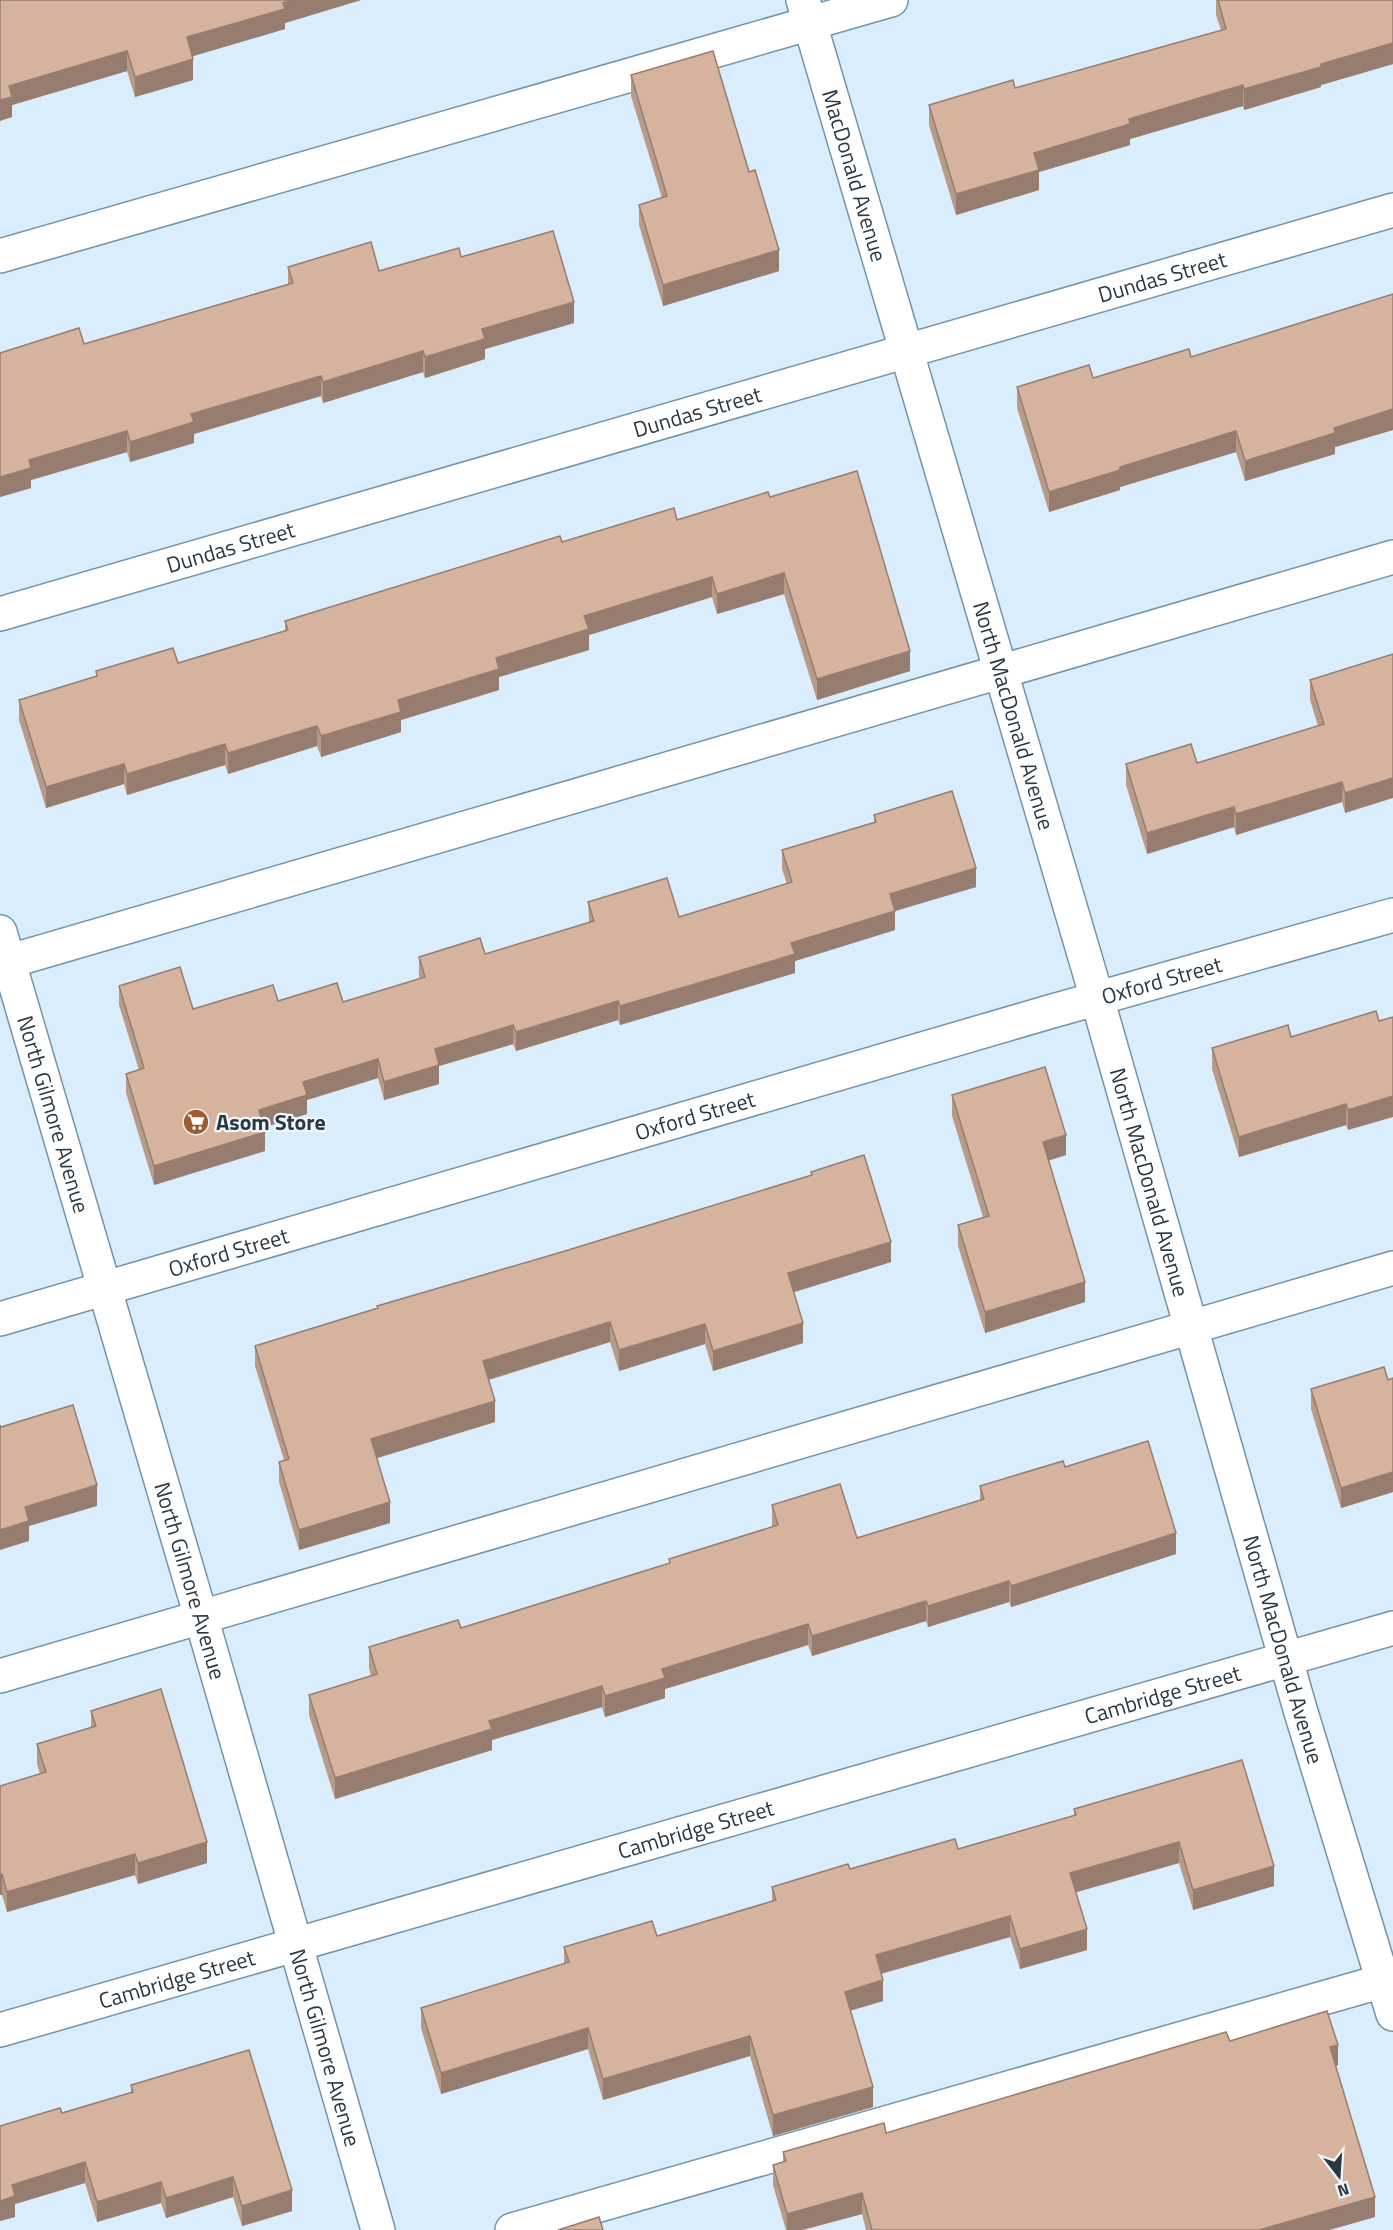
<svg xmlns="http://www.w3.org/2000/svg" width="1393" height="2230" font-family="'Titillium Web',sans-serif">
	<style>
		.lines { fill: none; stroke-linecap: round; stroke-linejoin: round }
		.minor-casing { stroke: #7493aa; stroke-width: 36 }
		.minor { stroke: #fff; stroke-width: 33 }
		.wall { fill: #b89a88 }
		.shaded-wall { fill: #967d6f }
		.building { fill: #d6b39e; stroke: #967d6f; stroke-width: 1.5 }
		.labels { text-anchor: middle; stroke-width: 4.5; stroke-linejoin: round; paint-order: stroke }
		.street-label { font-size: 22px; fill: #2b3842; stroke: #f1f8fd }
		.poi-label { font-size: 22px; font-weight: bold; fill: #2b3842; stroke: #f1f8fd; text-anchor: start }
	</style>
	<rect width="100%" height="100%" fill="#d9edfc"/>
	<g class="lines">
		<g class="minor-casing">
			<g id="minor">
				<path id="s1" d="M 803,0 L 1097,998 L 1300,1709 L 1393,2014"/>
				<path d="M 0,256 L 891,0"/>
				<path id="s2" d="M 0,614 L 1393,210"/>
				<path id="s3" d="M 0,932 L 201,1617 L 378,2230"/>
				<path d="M 0,964 L 1393,557"/>
				<path id="s4" d="M 0,1319 L 1049,1012 L 1393,915"/>
				<path d="M 0,1676 L 1393,1268"/>
				<path id="s5" d="M 0,2030 L 1393,1628"/>
				<path d="M 512,2230 L 1393,1978"/>
			</g>
		</g>
		<use href="#minor" class="minor"/>
	</g>
	<path class="wall" d="M 0,0 L 361,0 L 285,23 L 285,29 L 192,56 L 193,80 L 135,97 L 127,71 L 12,105 L 12,117 Z
		M 1216,0 L 1393,0 L 1393,64 L 1321,85 L 1321,87 L 1244,110 L 1243,106 L 1130,139 L 1130,145 L 1039,172 L 1039,190 L 956,215 L 929,125 L 929,105 L 1015,88 L 1221,30 L 1216,15 Z
		M 631,75 L 779,271 L 663,306 L 639,225 L 639,205 L 662,198 L 631,96 Z
		M 461,257 L 574,323 L 485,349 L 485,359 L 425,378 L 423,372 L 323,403 L 321,396 L 194,434 L 194,443 L 130,462 L 127,452 L 31,480 L 31,488 L 0,497 L 84,344 L 288,284 L 288,267 L 379,271 Z
		M 1393,294 L 1393,430 L 1335,447 L 1335,454 L 1245,481 L 1236,452 L 1120,487 L 1120,490 L 1049,512 L 1017,408 L 1017,387 L 1093,378 L 1191,357 Z
		M 770,497 L 910,671 L 817,700 L 784,594 L 717,614 L 712,597 L 589,635 L 589,650 L 499,677 L 499,690 L 401,720 L 401,732 L 321,757 L 317,746 L 228,774 L 225,765 L 127,795 L 124,784 L 46,808 L 19,720 L 19,700 L 96,676 L 96,671 L 178,663 L 285,631 L 285,621 L 562,542 L 677,520 Z
		M 1393,654 L 1345,813 L 1342,802 L 1236,835 L 1234,827 L 1147,854 L 1126,785 L 1126,764 L 1197,763 L 1318,726 L 1310,700 L 1310,680 Z
		M 874,815 L 976,887 L 895,911 L 895,930 L 795,961 L 795,973 L 620,1025 L 618,1020 L 516,1051 L 513,1044 L 439,1066 L 439,1084 L 384,1100 L 378,1078 L 307,1100 L 307,1114 L 264,1127 L 265,1151 L 154,1185 L 126,1093 L 126,1074 L 139,1070 L 119,1005 L 119,986 L 193,1009 L 278,1001 L 343,1002 L 420,979 L 419,976 L 419,957 L 485,954 L 589,922 L 588,902 L 679,917 L 787,884 L 782,869 L 782,850 L 874,822 Z
		M 1376,1011 L 1348,1130 L 1346,1125 L 1239,1157 L 1212,1069 L 1212,1048 L 1291,1037 Z
		M 952,1095 L 1066,1155 L 1048,1161 L 1085,1302 L 985,1333 L 958,1246 L 958,1225 L 983,1217 L 952,1116 Z
		M 811,1172 L 891,1262 L 794,1292 L 803,1343 L 713,1371 L 705,1344 L 619,1371 L 610,1342 L 489,1380 L 495,1422 L 376,1458 L 390,1523 L 299,1550 L 279,1482 L 279,1462 L 284,1460 L 255,1366 L 255,1346 L 377,1308 L 377,1306 L 565,1251 L 811,1175 Z
		M 1393,1378 L 1393,1492 L 1341,1508 L 1311,1409 L 1311,1389 L 1388,1380 Z
		M 1065,1467 L 1176,1554 L 1011,1607 L 1009,1602 L 928,1627 L 926,1621 L 812,1656 L 808,1645 L 665,1689 L 665,1698 L 605,1717 L 602,1707 L 492,1740 L 492,1750 L 335,1799 L 309,1715 L 309,1695 L 371,1676 L 369,1668 L 369,1647 L 461,1628 L 669,1563 L 669,1559 L 772,1527 L 772,1505 L 857,1538 L 980,1500 L 980,1486 Z
		M 91,1711 L 207,1863 L 138,1884 L 135,1875 L 7,1912 L 2,1895 L 0,1786 L 40,1774 L 37,1764 L 37,1744 L 91,1727 Z
		M 1242,1760 L 1274,1886 L 1193,1910 L 1179,1863 L 1076,1892 L 1087,1950 L 1020,1969 L 1010,1937 L 881,1974 L 883,2001 L 850,2011 L 873,2107 L 773,2136 L 750,2056 L 603,2100 L 588,2049 L 441,2094 L 421,2028 L 421,2008 L 564,1964 L 564,1947 L 657,1936 L 772,1901 L 772,1887 L 850,1869 L 958,1849 L 1074,1815 L 1074,1809 Z
		M 1230,2041 L 1338,2065 L 1336,2066 L 1375,2217 L 1329,2230 L 866,2230 L 862,2214 L 802,2230 L 786,2230 L 773,2185 L 773,2165 L 783,2162 L 783,2152 L 886,2133 Z
		M 131,2085 L 292,2211 L 242,2226 L 233,2197 L 166,2218 L 161,2203 L 97,2222 L 85,2183 L 15,2204 L 15,2217 L 0,2221 L 0,2126 L 62,2113 L 131,2092 Z"/>
	<path class="shaded-wall" d="M 292,0 L 361,0 L 285,23 L 285,29 L 187,58 L 187,37 Z
		M 1393,43 L 1393,64 L 1321,85 L 1321,87 L 1244,110 L 1244,89 L 1321,64 Z
		M 127,51 L 127,71 L 12,105 L 12,117 L 0,121 L 0,100 L 9,86 Z
		M 193,59 L 193,80 L 135,97 L 135,77 Z
		M 1243,85 L 1243,106 L 1130,139 L 1130,145 L 1039,172 L 1039,190 L 956,215 L 956,194 L 1034,153 L 1129,119 Z
		M 779,250 L 779,271 L 663,306 L 663,285 Z
		M 574,302 L 574,323 L 485,349 L 485,359 L 425,378 L 425,357 L 482,329 Z
		M 423,351 L 423,372 L 323,403 L 323,382 Z
		M 321,376 L 321,396 L 194,434 L 194,443 L 130,462 L 130,442 L 191,414 Z
		M 1393,409 L 1393,430 L 1335,447 L 1335,454 L 1245,481 L 1245,461 L 1334,428 Z
		M 127,431 L 127,452 L 31,480 L 31,488 L 0,497 L 0,477 L 29,460 Z
		M 1236,431 L 1236,452 L 1120,487 L 1120,490 L 1049,512 L 1049,492 L 1120,467 Z
		M 784,573 L 784,594 L 717,614 L 717,594 Z
		M 712,577 L 712,597 L 589,635 L 589,650 L 499,677 L 499,690 L 401,720 L 401,732 L 321,757 L 321,736 L 398,700 L 496,658 L 584,616 Z
		M 910,651 L 910,671 L 817,700 L 817,679 Z
		M 317,726 L 317,746 L 228,774 L 228,753 Z
		M 225,744 L 225,765 L 127,795 L 127,774 Z
		M 124,764 L 124,784 L 46,808 L 46,787 Z
		M 1393,778 L 1393,798 L 1345,813 L 1345,793 Z
		M 1342,782 L 1342,802 L 1236,835 L 1236,814 Z
		M 1234,807 L 1234,827 L 1147,854 L 1147,833 Z
		M 976,868 L 976,887 L 895,911 L 895,930 L 795,961 L 795,973 L 620,1025 L 620,1006 L 791,943 L 890,894 Z
		M 618,1001 L 618,1020 L 516,1051 L 516,1032 Z
		M 513,1025 L 513,1044 L 439,1066 L 439,1084 L 384,1100 L 384,1082 L 435,1049 Z
		M 378,1059 L 378,1078 L 307,1100 L 307,1114 L 259,1129 L 259,1110 L 303,1082 Z
		M 1393,1096 L 1393,1117 L 1348,1130 L 1348,1110 Z
		M 1346,1104 L 1346,1125 L 1239,1157 L 1239,1137 Z
		M 265,1132 L 265,1151 L 154,1185 L 154,1166 Z
		M 1066,1135 L 1066,1155 L 1043,1162 L 1043,1142 Z
		M 891,1242 L 891,1262 L 788,1294 L 788,1273 Z
		M 1085,1282 L 1085,1302 L 985,1333 L 985,1312 Z
		M 610,1322 L 610,1342 L 483,1381 L 483,1361 Z
		M 803,1323 L 803,1343 L 713,1371 L 713,1351 Z
		M 705,1324 L 705,1344 L 619,1371 L 619,1350 Z
		M 495,1401 L 495,1422 L 371,1460 L 371,1439 Z
		M 1393,1472 L 1393,1492 L 1341,1508 L 1341,1488 Z
		M 97,1485 L 97,1506 L 29,1526 L 29,1541 L 0,1550 L 0,1530 L 25,1507 Z
		M 390,1502 L 390,1523 L 299,1550 L 299,1530 Z
		M 1176,1533 L 1176,1554 L 1011,1607 L 1011,1586 Z
		M 1009,1581 L 1009,1602 L 928,1627 L 928,1606 Z
		M 926,1601 L 926,1621 L 812,1656 L 812,1636 Z
		M 808,1624 L 808,1645 L 665,1689 L 665,1698 L 605,1717 L 605,1696 L 662,1669 Z
		M 602,1686 L 602,1707 L 492,1740 L 492,1750 L 335,1799 L 335,1778 L 489,1721 Z
		M 207,1842 L 207,1863 L 138,1884 L 138,1863 Z
		M 1179,1842 L 1179,1863 L 1070,1894 L 1070,1873 Z
		M 135,1854 L 135,1875 L 7,1912 L 7,1892 Z
		M 1274,1866 L 1274,1886 L 1193,1910 L 1193,1890 Z
		M 2,1874 L 2,1895 L 0,1895 L 0,1875 Z
		M 1010,1916 L 1010,1937 L 876,1975 L 876,1955 Z
		M 1087,1929 L 1087,1950 L 1020,1969 L 1020,1949 Z
		M 883,1980 L 883,2001 L 845,2012 L 845,1992 Z
		M 588,2028 L 588,2049 L 441,2094 L 441,2073 Z
		M 750,2036 L 750,2056 L 603,2100 L 603,2079 Z
		M 1338,2045 L 1338,2065 L 1330,2067 L 1330,2047 Z
		M 873,2087 L 873,2107 L 773,2136 L 773,2115 Z
		M 85,2162 L 85,2183 L 15,2204 L 15,2217 L 0,2221 L 0,2201 L 12,2185 Z
		M 233,2177 L 233,2197 L 166,2218 L 166,2198 Z
		M 161,2182 L 161,2203 L 97,2222 L 97,2202 Z
		M 292,2190 L 292,2211 L 242,2226 L 242,2206 Z
		M 862,2193 L 862,2214 L 802,2230 L 787,2230 L 787,2214 Z
		M 1375,2197 L 1375,2217 L 1329,2230 L 1259,2230 Z"/>
	<path class="building" d="M 0,0 L 292,0 L 283,3 L 285,9 L 187,37 L 193,59 L 135,77 L 127,51 L 9,86 L 12,97 L 0,100 Z
		M 1218,0 L 1393,0 L 1393,43 L 1321,64 L 1321,67 L 1244,89 L 1243,85 L 1129,119 L 1130,124 L 1034,153 L 1039,170 L 956,194 L 929,105 L 1013,80 L 1015,88 L 1226,29 Z
		M 713,51 L 749,172 L 755,170 L 779,250 L 663,285 L 639,205 L 667,196 L 631,75 Z
		M 553,231 L 574,302 L 482,329 L 485,339 L 425,357 L 423,351 L 323,382 L 321,376 L 191,414 L 194,422 L 130,442 L 127,431 L 29,460 L 31,468 L 0,477 L 0,353 L 79,328 L 84,344 L 293,283 L 288,267 L 371,242 L 379,271 L 459,248 L 461,257 Z
		M 1393,294 L 1393,409 L 1334,428 L 1335,433 L 1245,461 L 1236,431 L 1120,467 L 1120,470 L 1049,492 L 1017,387 L 1089,365 L 1093,378 L 1189,349 L 1191,357 Z
		M 857,471 L 910,651 L 817,679 L 784,573 L 717,594 L 712,577 L 584,616 L 589,629 L 496,658 L 499,669 L 398,700 L 401,712 L 321,736 L 317,726 L 228,753 L 225,744 L 127,774 L 124,764 L 46,787 L 19,700 L 97,676 L 96,671 L 173,648 L 178,663 L 288,630 L 285,621 L 560,536 L 562,542 L 674,508 L 677,520 L 768,492 L 770,497 Z
		M 1393,654 L 1393,778 L 1345,793 L 1342,782 L 1236,814 L 1234,807 L 1147,833 L 1126,764 L 1191,744 L 1197,763 L 1324,724 L 1310,680 Z
		M 952,791 L 976,868 L 890,894 L 895,911 L 791,943 L 795,954 L 719,977 L 620,1006 L 618,1001 L 516,1032 L 513,1025 L 435,1049 L 439,1065 L 384,1082 L 378,1059 L 303,1082 L 307,1095 L 259,1110 L 265,1132 L 154,1166 L 126,1074 L 144,1068 L 119,986 L 180,967 L 193,1009 L 273,985 L 278,1001 L 337,983 L 343,1002 L 425,977 L 419,957 L 480,938 L 485,954 L 594,921 L 588,902 L 667,878 L 679,917 L 792,882 L 782,850 L 876,822 L 874,815 Z
		M 1376,1011 L 1379,1021 L 1393,1017 L 1393,1096 L 1348,1110 L 1346,1104 L 1239,1137 L 1212,1048 L 1288,1025 L 1291,1037 Z
		M 1045,1067 L 1066,1135 L 1043,1142 L 1085,1282 L 985,1312 L 958,1225 L 989,1216 L 952,1095 Z
		M 864,1155 L 891,1242 L 788,1273 L 803,1323 L 713,1351 L 705,1324 L 619,1350 L 610,1322 L 483,1361 L 495,1401 L 371,1439 L 390,1502 L 299,1530 L 279,1462 L 289,1459 L 255,1346 L 378,1308 L 377,1306 L 565,1251 L 812,1175 L 811,1172 Z
		M 1384,1367 L 1388,1380 L 1393,1378 L 1393,1472 L 1341,1488 L 1311,1389 Z
		M 73,1405 L 97,1485 L 25,1507 L 29,1521 L 0,1530 L 0,1425 L 1,1427 Z
		M 1148,1441 L 1176,1533 L 1011,1586 L 1009,1581 L 928,1606 L 926,1601 L 812,1636 L 808,1624 L 662,1669 L 665,1678 L 605,1696 L 602,1686 L 489,1721 L 492,1729 L 335,1778 L 309,1695 L 377,1674 L 369,1647 L 458,1620 L 461,1628 L 670,1563 L 669,1559 L 778,1525 L 772,1505 L 840,1484 L 857,1538 L 984,1499 L 980,1486 L 1063,1461 L 1065,1467 Z
		M 161,1689 L 207,1842 L 138,1863 L 135,1854 L 7,1892 L 2,1874 L 0,1875 L 0,1786 L 46,1772 L 37,1744 L 96,1726 L 91,1711 Z
		M 1242,1760 L 1274,1866 L 1193,1890 L 1179,1842 L 1070,1873 L 1087,1929 L 1020,1949 L 1010,1916 L 876,1955 L 883,1980 L 845,1992 L 873,2087 L 773,2115 L 750,2036 L 603,2079 L 588,2028 L 441,2073 L 421,2008 L 569,1962 L 564,1947 L 652,1921 L 657,1936 L 776,1900 L 772,1887 L 848,1864 L 850,1869 L 955,1839 L 958,1849 L 1076,1815 L 1074,1809 Z
		M 1327,2011 L 1338,2045 L 1330,2047 L 1375,2197 L 1259,2230 L 872,2230 L 862,2193 L 787,2214 L 773,2165 L 786,2161 L 783,2152 L 884,2123 L 886,2133 L 1226,2032 L 1230,2041 Z
		M 249,2050 L 292,2190 L 242,2206 L 233,2177 L 166,2198 L 161,2182 L 97,2202 L 85,2162 L 12,2185 L 15,2196 L 0,2201 L 0,2126 L 60,2108 L 62,2113 L 133,2092 L 131,2085 Z
		M 599,2217 L 603,2230 L 558,2230 Z"/>
	<defs>
		<g id="supermarket-disc" transform="scale(1.35)"><circle r="9.5" fill="#9f5b2d" stroke="#f1f8fd"/><path d="M-6-5.5h2.5l.6 2H6L4.5 2H-2.5L-4.4-4H-6ZM-1.5 3.2a1.3 1.3 0 1 0 .1 0ZM3 3.2a1.3 1.3 0 1 0 .1 0Z" fill="#fff"/></g>
	</defs>
	<g fill-rule="evenodd">
		<use href="#supermarket-disc" x="196" y="1122"/>
	</g>
	<g class="labels">
		<g class="street-label">
			<text dy="8" stroke="none"><textPath href="#s1" startOffset="183">MacDonald Avenue</textPath></text>
			<text dy="8" stroke="none"><textPath href="#s2" startOffset="1210">Dundas Street</textPath></text>
			<text dy="8" stroke="none"><textPath href="#s2" startOffset="726">Dundas Street</textPath></text>
			<text dy="8" stroke="none"><textPath href="#s2" startOffset="240">Dundas Street</textPath></text>
			<text dy="8" stroke="none"><textPath href="#s1" startOffset="746">North MacDonald Avenue</textPath></text>
			<text dy="8" stroke="none"><textPath href="#s4" startOffset="1210">Oxford Street</textPath></text>
			<text dy="8" stroke="none"><textPath href="#s3" startOffset="190">North Gilmore Avenue</textPath></text>
			<text dy="8" stroke="none"><textPath href="#s4" startOffset="724">Oxford Street</textPath></text>
			<text dy="8" stroke="none"><textPath href="#s1" startOffset="1232">North MacDonald Avenue</textPath></text>
			<text dy="8" stroke="none"><textPath href="#s4" startOffset="238">Oxford Street</textPath></text>
			<text dy="8" stroke="none"><textPath href="#s3" startOffset="676">North Gilmore Avenue</textPath></text>
			<text dy="8" stroke="none"><textPath href="#s1" startOffset="1718">North MacDonald Avenue</textPath></text>
			<text dy="8" stroke="none"><textPath href="#s5" startOffset="1210">Cambridge Street</textPath></text>
			<text dy="8" stroke="none"><textPath href="#s5" startOffset="724">Cambridge Street</textPath></text>
			<text dy="8" stroke="none"><textPath href="#s5" startOffset="184">Cambridge Street</textPath></text>
			<text dy="8" stroke="none"><textPath href="#s3" startOffset="1162">North Gilmore Avenue</textPath></text>
		</g>
		<g class="poi-label">
			<text x="216" y="1130">Asom Store</text>
		</g>
	</g>
	<g transform="translate(1339 2176) rotate(163)" stroke="#f1f8fd" stroke-width="4.5" paint-order="stroke">
	<path d="M0-4.5L10 22L0 15L-10 22Z" fill="#2b3842"/>
	<text y="-9" font-size="16" font-weight="bold" text-anchor="middle" fill="#2b3842">N</text>
	</g>
</svg>
